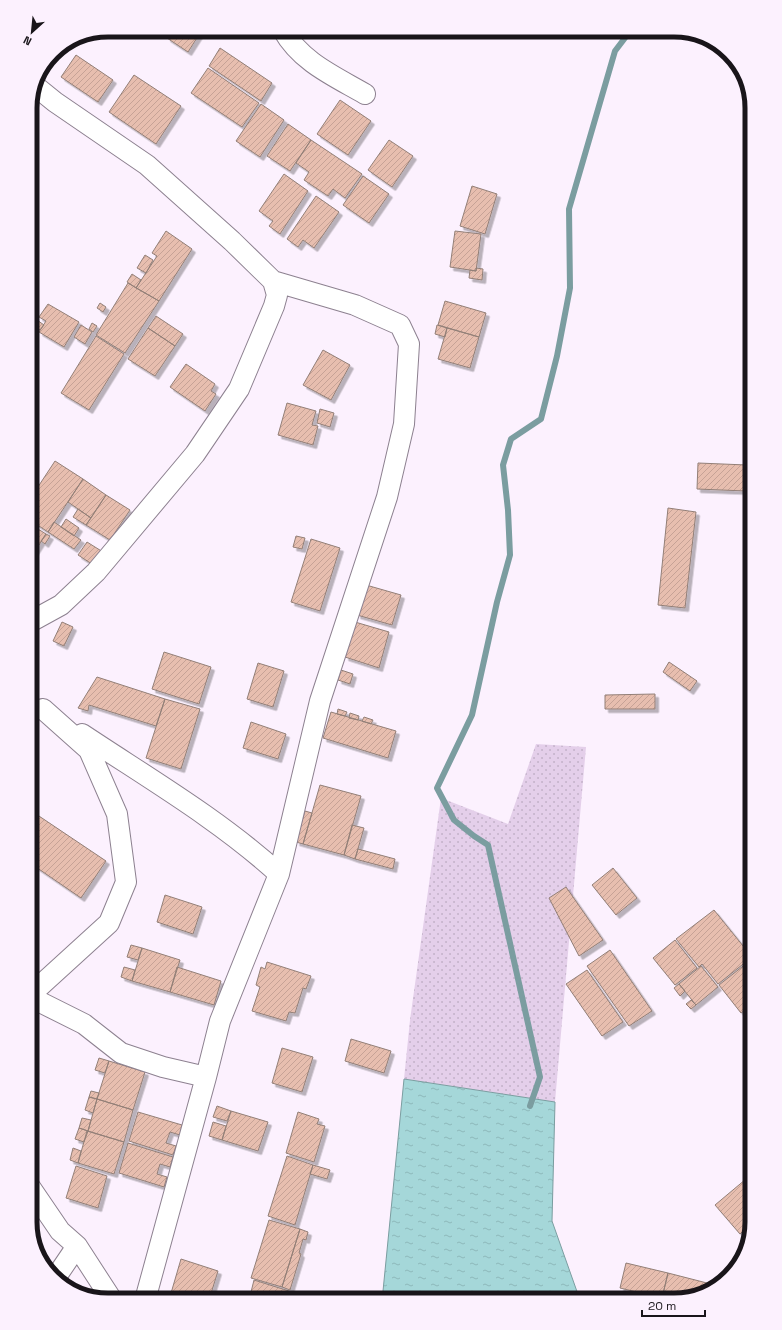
<svg xmlns="http://www.w3.org/2000/svg" width="782" height="1330" font-family="'Space Grotesk',sans-serif">
	<style>
		.grass { fill: url(#grass-dots) }
		.water { fill: url(#water-ripples); stroke: #7b9da0 }
		.lines { fill: none; stroke-linecap: round; stroke-linejoin: round }
		.stream { stroke: #7b9da0; stroke-width: 6 }
		.building { fill: url(#building-hatch); stroke: #927f77; filter: url(#shadow) }
		.minor-casing { stroke: #8d8190; stroke-width: 22 }
		.minor { stroke: #fff; stroke-width: 20 }
		.rim { fill: none; stroke: #19151a; stroke-width: 5 }
	</style>
	<defs>
		<pattern id="grass-dots" width="8" height="8" patternUnits="userSpaceOnUse"><rect width="8" height="8" fill="#e4cfea"/><path d="M2 2h.1M6 6h.1" fill="none" stroke="#c3b1c8" stroke-width="1.8" stroke-linecap="round"/></pattern>
		<pattern id="water-ripples" width="26" height="14" patternUnits="userSpaceOnUse"><rect width="26" height="14" fill="#a5d7d9"/><path d="M2 4q2-2 4 0t4 0M15 11q2-2 4 0t4 0" fill="none" stroke="#8db8ba"/></pattern>
		<pattern id="building-hatch" width="6" height="6" patternUnits="userSpaceOnUse"><rect width="6" height="6" fill="#e7beaf"/><path d="M-1 1l2-2M0 6l6-6M5 7l2-2" fill="none" stroke="#c6a296"/></pattern>
		<filter id="shadow"><feDropShadow dx="3.5" dy="3.5" stdDeviation="0" flood-color="#0004"/></filter>
	</defs>
	<rect width="100%" height="100%" fill="#fcf1fe"/>
	<path class="grass" d="M 536,744 L 586,747 L 555,1102 L 404,1079 L 410,1020 L 441,798 L 508,824 Z"/>
	<path class="water" d="M 404,1079 L 555,1102 L 552,1221 L 580,1300 L 379,1300 L 383,1291 Z"/>
	<g class="lines">
		<path class="stream" d="M 530,1106 L 540,1077 L 488,845 L 474,836 L 454,820 L 437,788 L 472,715 L 497,602 L 510,555 L 508,510 L 503,465 L 511,439 L 541,419 L 557,356 L 570,288 L 569,209 L 615,51 L 631,30"/>
	</g>
	<path class="building" d="M 172,30 L 202,30 L 188,52 L 167,38 Z
		M 220,48 L 272,83 L 261,101 L 209,66 Z
		M 76,55 L 113,80 L 98,102 L 61,77 Z
		M 208,68 L 259,103 L 242,127 L 191,93 Z
		M 134,75 L 181,106 L 156,144 L 109,112 Z
		M 340,100 L 371,121 L 348,155 L 317,134 Z
		M 261,104 L 284,120 L 260,157 L 236,141 Z
		M 288,124 L 311,140 L 290,171 L 267,156 Z
		M 311,140 L 362,174 L 345,198 L 333,189 L 328,196 L 304,180 L 309,172 L 296,163 Z
		M 389,140 L 413,156 L 392,187 L 368,170 Z
		M 284,174 L 308,191 L 280,234 L 269,226 L 273,221 L 259,211 Z
		M 363,176 L 389,194 L 369,223 L 343,205 Z
		M 472,186 L 497,194 L 485,234 L 460,226 Z
		M 316,196 L 339,212 L 314,248 L 303,240 L 298,247 L 287,239 Z
		M 166,231 L 192,249 L 159,301 L 136,288 L 157,256 L 152,253 Z
		M 455,231 L 481,234 L 476,271 L 450,267 Z
		M 145,255 L 153,260 L 146,273 L 137,268 Z
		M 476,268 L 483,269 L 482,280 L 469,278 L 470,270 L 476,271 Z
		M 132,274 L 141,280 L 136,288 L 127,282 Z
		M 128,283 L 159,301 L 125,353 L 96,335 Z
		M 445,301 L 486,313 L 479,337 L 438,325 Z
		M 100,303 L 106,307 L 103,312 L 97,308 Z
		M 48,304 L 79,322 L 64,347 L 39,332 L 46,321 L 39,317 Z
		M 156,316 L 183,334 L 175,346 L 148,328 Z
		M 37,320 L 44,325 L 40,330 L 34,325 Z
		M 92,323 L 97,326 L 93,332 L 89,329 Z
		M 81,325 L 92,332 L 85,344 L 74,337 Z
		M 437,325 L 447,328 L 445,337 L 435,334 Z
		M 148,328 L 175,346 L 155,376 L 128,359 Z
		M 447,328 L 479,337 L 470,368 L 438,359 Z
		M 96,336 L 124,354 L 89,410 L 61,393 Z
		M 323,350 L 350,365 L 331,400 L 303,385 Z
		M 186,364 L 215,384 L 211,391 L 216,394 L 205,411 L 170,387 Z
		M 287,403 L 316,411 L 312,425 L 318,426 L 313,445 L 278,435 Z
		M 320,409 L 334,413 L 330,427 L 317,423 Z
		M 55,461 L 83,479 L 48,532 L 30,520 L 30,499 Z
		M 698,463 L 747,465 L 746,491 L 697,489 Z
		M 83,479 L 106,495 L 91,518 L 68,502 Z
		M 106,495 L 130,510 L 110,540 L 86,525 Z
		M 668,508 L 696,512 L 685,608 L 658,605 Z
		M 78,509 L 91,518 L 86,525 L 73,517 Z
		M 66,519 L 79,528 L 74,536 L 61,527 Z
		M 54,522 L 81,540 L 74,549 L 48,532 Z
		M 30,524 L 46,534 L 32,556 L 30,555 Z
		M 46,534 L 50,536 L 45,544 L 41,541 Z
		M 296,536 L 305,538 L 302,549 L 293,547 Z
		M 311,539 L 340,548 L 320,611 L 291,602 Z
		M 87,542 L 103,552 L 95,566 L 78,555 Z
		M 366,585 L 401,595 L 392,625 L 357,615 Z
		M 62,622 L 73,627 L 64,646 L 53,641 Z
		M 355,622 L 389,632 L 379,668 L 345,657 Z
		M 164,652 L 211,667 L 199,704 L 152,689 Z
		M 669,662 L 697,681 L 690,691 L 663,672 Z
		M 258,663 L 284,671 L 273,707 L 247,699 Z
		M 341,670 L 353,674 L 350,684 L 338,680 Z
		M 97,677 L 165,699 L 156,726 L 89,705 L 88,711 L 78,708 Z
		M 655,694 L 655,709 L 605,709 L 605,695 Z
		M 165,699 L 200,709 L 181,769 L 146,758 Z
		M 338,709 L 347,712 L 345,716 L 337,714 Z
		M 331,712 L 396,731 L 388,758 L 323,738 Z
		M 350,713 L 359,716 L 358,720 L 349,718 Z
		M 364,717 L 373,720 L 371,724 L 362,721 Z
		M 251,722 L 286,734 L 278,759 L 243,748 Z
		M 320,785 L 361,796 L 344,855 L 303,844 Z
		M 30,810 L 106,861 L 81,898 L 30,863 Z
		M 305,811 L 312,813 L 303,844 L 296,842 Z
		M 352,825 L 364,828 L 355,859 L 344,855 Z
		M 358,849 L 395,859 L 393,869 L 355,859 Z
		M 613,868 L 637,898 L 616,915 L 592,885 Z
		M 566,887 L 603,940 L 579,956 L 549,898 Z
		M 165,895 L 202,907 L 193,934 L 157,922 Z
		M 714,910 L 752,957 L 718,984 L 702,964 L 699,967 L 676,939 Z
		M 675,940 L 697,968 L 675,985 L 653,958 Z
		M 131,945 L 142,948 L 138,960 L 127,957 Z
		M 142,948 L 180,960 L 170,992 L 132,981 Z
		M 610,950 L 652,1011 L 629,1026 L 587,966 Z
		M 752,959 L 752,1005 L 741,1013 L 719,985 Z
		M 267,962 L 311,976 L 306,989 L 303,988 L 295,1013 L 289,1012 L 286,1021 L 252,1011 L 260,987 L 256,985 L 261,967 L 265,969 Z
		M 701,966 L 718,987 L 696,1005 L 679,984 Z
		M 124,967 L 135,970 L 132,981 L 121,977 Z
		M 177,967 L 221,981 L 214,1005 L 170,992 Z
		M 587,970 L 623,1022 L 602,1036 L 566,984 Z
		M 679,984 L 685,991 L 680,996 L 674,988 Z
		M 691,1000 L 696,1005 L 691,1009 L 686,1004 Z
		M 351,1039 L 391,1051 L 384,1073 L 345,1061 Z
		M 282,1048 L 313,1057 L 302,1092 L 272,1083 Z
		M 99,1058 L 109,1061 L 105,1073 L 95,1070 Z
		M 109,1061 L 145,1072 L 133,1110 L 97,1099 Z
		M 91,1091 L 99,1093 L 97,1099 L 89,1097 Z
		M 89,1097 L 97,1099 L 93,1113 L 85,1110 Z
		M 97,1099 L 133,1110 L 124,1142 L 88,1131 Z
		M 217,1106 L 231,1111 L 227,1121 L 213,1117 Z
		M 231,1111 L 268,1122 L 258,1151 L 222,1140 Z
		M 138,1112 L 182,1125 L 180,1135 L 170,1132 L 166,1143 L 176,1146 L 173,1155 L 129,1141 Z
		M 298,1112 L 319,1119 L 317,1124 L 325,1126 L 314,1162 L 286,1153 Z
		M 82,1118 L 91,1120 L 88,1131 L 79,1128 Z
		M 213,1122 L 226,1126 L 222,1140 L 209,1136 Z
		M 79,1128 L 88,1131 L 84,1142 L 75,1139 Z
		M 87,1131 L 124,1142 L 114,1174 L 78,1163 Z
		M 128,1143 L 173,1157 L 170,1167 L 160,1164 L 157,1174 L 167,1177 L 164,1187 L 119,1173 Z
		M 73,1148 L 81,1151 L 78,1163 L 70,1160 Z
		M 287,1156 L 313,1165 L 295,1225 L 268,1216 Z
		M 313,1165 L 330,1170 L 327,1179 L 310,1174 Z
		M 76,1166 L 107,1176 L 98,1208 L 66,1198 Z
		M 752,1174 L 752,1222 L 740,1234 L 715,1205 Z
		M 269,1220 L 300,1229 L 282,1287 L 251,1278 Z
		M 300,1229 L 308,1232 L 306,1240 L 303,1239 L 299,1253 L 301,1254 L 290,1290 L 282,1287 Z
		M 181,1259 L 218,1271 L 209,1300 L 169,1300 Z
		M 626,1263 L 668,1273 L 662,1298 L 620,1288 Z
		M 668,1273 L 707,1283 L 704,1293 L 674,1300 L 662,1298 Z
		M 254,1280 L 289,1291 L 287,1300 L 249,1300 Z"/>
	<g class="lines">
		<g class="minor-casing">
			<path id="minor" d="M 283,30 C 301,62 334,76 365,94
				M 30,622 L 61,605 L 96,572 L 195,454 L 239,389 L 274,306 L 277,295 L 273,281 L 232,241 L 147,165 L 55,102 L 34,85
				M 82,734 C 148,778 220,820 279,874
				M 30,995 L 109,923 L 126,882 L 117,814 L 89,750 L 43,709
				M 30,997 L 84,1024 L 121,1053 L 163,1067 L 206,1077
				M 30,1187 L 60,1231 L 77,1246 L 112,1300
				M 56,1277 L 77,1246
				M 145,1300 L 206,1077 L 220,1021 L 279,874 L 320,701 L 387,497 L 404,424 L 409,344 L 400,325 L 355,305 L 273,281"/>
		</g>
		<use href="#minor" class="minor"/>
	</g>
	<path d="M0 0H782V1330H0ZM108 37H674A71 71 0 0 1 745 108V1222A71 71 0 0 1 674 1293H108A71 71 0 0 1 37 1222V108A71 71 0 0 1 108 37Z" fill="#fcf1fe" fill-rule="evenodd"/>
	<path class="rim" d="M108 37H674A71 71 0 0 1 745 108V1222A71 71 0 0 1 674 1293H108A71 71 0 0 1 37 1222V108A71 71 0 0 1 108 37Z"/>
	<g transform="translate(32 32) rotate(207)" stroke="#fcf1fe" stroke-width="3" paint-order="stroke">
	<path d="M0-3L7 15L0 10L-7 15Z" fill="#19151a"/>
	<text y="-6" font-size="11" font-weight="bold" text-anchor="middle" fill="#19151a">N</text>
	</g>
	<path d="M642 1310v6h63v-6" fill="none" stroke="#19151a" stroke-width="2"/>
	<text x="648" y="1310" font-size="12" fill="#19151a" stroke="#fcf1fe" stroke-width="3" paint-order="stroke">20 m</text>
</svg>
